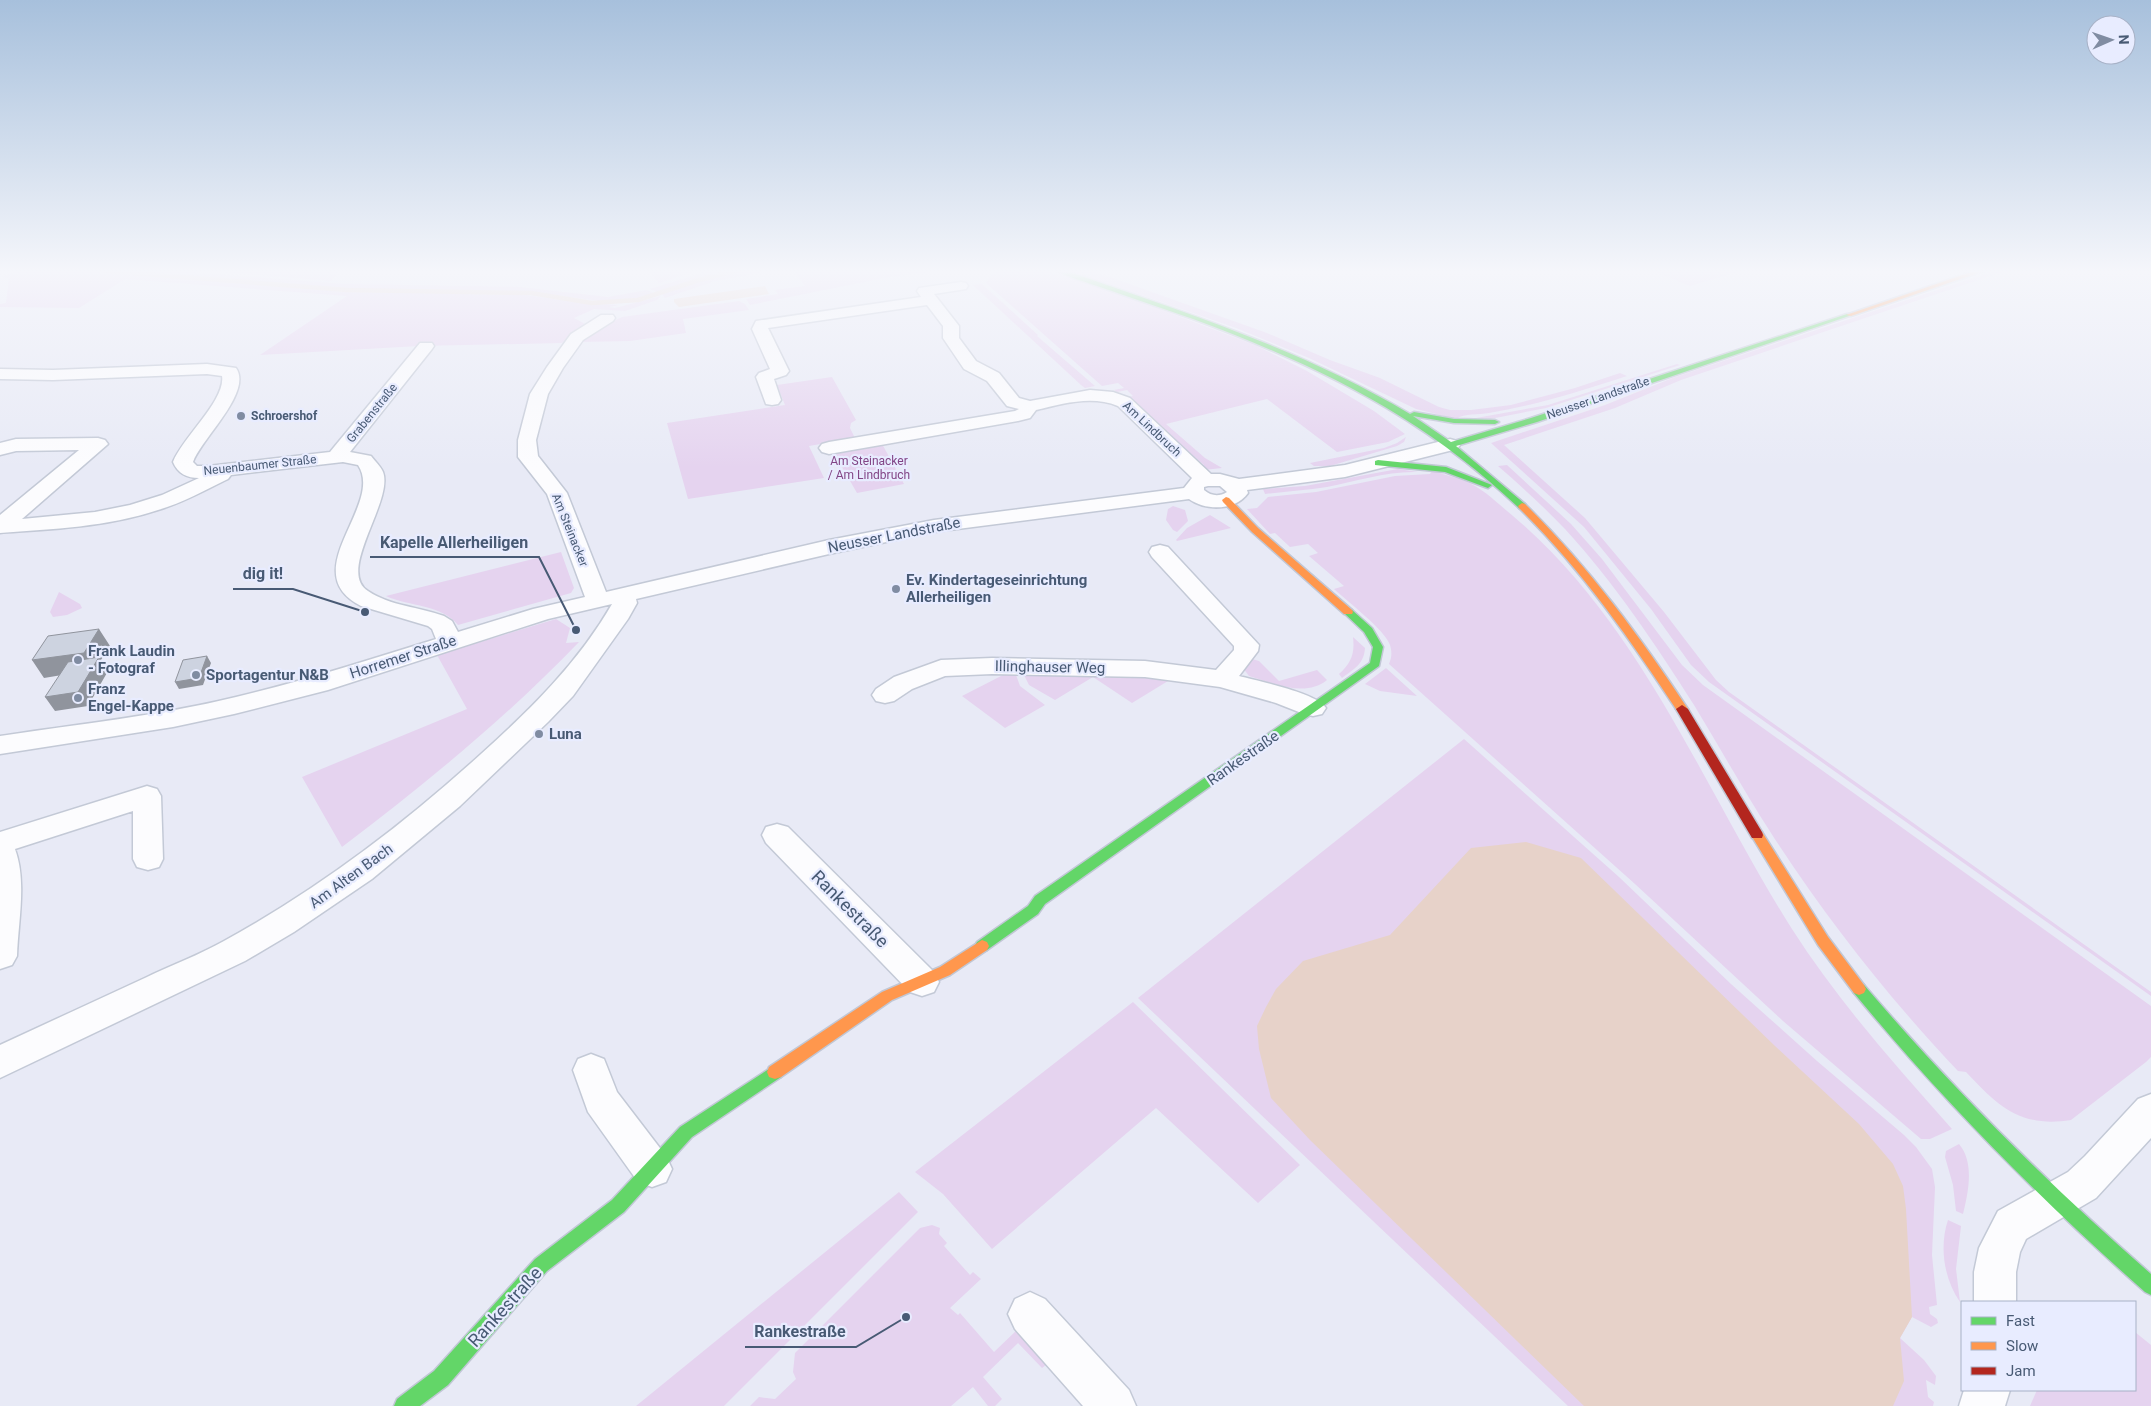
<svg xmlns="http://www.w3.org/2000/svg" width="2151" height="1406" font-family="Roboto,sans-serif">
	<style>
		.green { fill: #e5d3ef }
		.water { fill: #e7d2c9 }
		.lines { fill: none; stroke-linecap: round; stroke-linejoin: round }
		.stream { stroke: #e7d2c9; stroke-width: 4.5 }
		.street-casing { stroke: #c3c9d6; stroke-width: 3 }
		.fast-casing { stroke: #c1c7d5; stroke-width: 3 }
		.slow-casing { stroke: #c1c7d5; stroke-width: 3 }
		.jam-casing { stroke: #c1c7d5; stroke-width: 3 }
		.street { fill: #fcfcfe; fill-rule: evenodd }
		.fast { fill: #63d668; fill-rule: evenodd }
		.slow { fill: #ff974d; fill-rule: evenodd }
		.jam { fill: #b3261e; fill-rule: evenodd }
		.shaded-wall { fill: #90949d }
		.building { fill: #cdd3e0; stroke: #90949d }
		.poi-dot { fill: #808ca2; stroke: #e8ecff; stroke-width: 2 }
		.labels { text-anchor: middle; stroke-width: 4.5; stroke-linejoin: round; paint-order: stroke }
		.far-street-label { font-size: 12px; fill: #485a74; stroke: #e8ecff }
		.far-poi-label { font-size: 12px; font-weight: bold; fill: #485a74; stroke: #e8ecff; text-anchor: start }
		.far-park-label { font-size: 12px; fill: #824586; stroke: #e8ecff }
		.street-label { font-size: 15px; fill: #485a74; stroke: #e8ecff }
		.poi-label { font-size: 15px; font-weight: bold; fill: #485a74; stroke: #e8ecff; text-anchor: start }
		.near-street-label { font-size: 18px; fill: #485a74; stroke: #e8ecff }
		.leader { fill: none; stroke: #485a74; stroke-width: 2 }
		.callout-dot { fill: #485a74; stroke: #e8ecff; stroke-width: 2 }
		.callout-label { font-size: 16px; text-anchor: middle; font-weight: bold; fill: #485a74; stroke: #e8ecff; stroke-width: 4.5; stroke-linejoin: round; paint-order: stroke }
	</style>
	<rect width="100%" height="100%" fill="#e8eaf6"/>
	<path class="green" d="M 16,271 L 87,271 L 345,292 L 525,295 L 582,303 L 619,305 L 609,307 L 615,308 L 661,296 L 657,300 L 625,311 L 594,309 L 574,318 L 587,325 L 562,343 L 419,346 L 260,355 L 347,296 L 125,279 L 79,308 L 0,307 L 0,304 L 6,303 L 9,278 L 2,277 Z
		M 133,271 L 176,271 L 345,284 L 520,287 L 608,297 L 647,290 L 654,293 L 626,302 L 606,302 L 526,291 L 357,289 Z
		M 211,271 L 339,271 L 331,281 Z
		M 648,271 L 696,271 L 659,283 Z
		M 708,271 L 728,271 L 692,280 L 657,292 L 650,289 Z
		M 741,271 L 769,271 L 715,281 L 665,298 L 662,294 L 701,280 Z
		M 794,271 L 937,271 L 889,277 L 750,305 L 746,299 L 778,294 L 775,290 L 805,286 Z
		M 995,271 L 1049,271 L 1157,308 L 1255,345 L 1307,371 L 1374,411 L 1405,434 L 1388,442 L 1337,452 L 1267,399 L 1166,424 L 1205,458 L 1222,468 L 1204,470 L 1200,466 L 1204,465 L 1190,453 L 1186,454 L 1183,452 L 1187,450 L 1174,439 L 1170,440 L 1171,436 L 1160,426 L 1155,426 L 1157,422 L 1124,398 L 1133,396 L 1127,390 L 1117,392 L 1114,390 L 1124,388 L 1118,383 L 1102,386 L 986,283 Z
		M 1072,271 L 1090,271 L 1118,280 L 1267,333 L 1330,360 L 1380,378 L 1439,407 L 1450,410 L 1471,410 L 1511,405 L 1575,388 L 1620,373 L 1627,376 C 1581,391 1537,405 1489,413 C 1478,415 1465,413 1456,419 L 1416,409 L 1309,358 L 1236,328 Z
		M 1653,271 L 1740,271 L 1690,286 Z
		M 1994,271 L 2005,271 L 1681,380 L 1615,408 L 1504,445 L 1585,518 L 1664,612 L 1716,680 L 1729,692 L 2151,992 L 2151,996 L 1709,682 L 1691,665 L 1651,609 L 1584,527 L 1491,443 L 1605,405 L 1675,377 Z
		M 982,284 L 1038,335 L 1037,336 L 1095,386 L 1085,388 L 1081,385 L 973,285 Z
		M 739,301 L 745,304 L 749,310 L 683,319 L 686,333 L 630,341 L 579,342 L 589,333 L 622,317 Z
		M 1677,364 L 1680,365 L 1546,408 L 1490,419 L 1476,418 L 1548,405 Z
		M 832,377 L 856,420 L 851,423 L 850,428 L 855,438 L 809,446 L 824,478 L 688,499 L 667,423 L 785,405 L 777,385 Z
		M 1406,437 L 1404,442 L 1397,446 L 1330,466 L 1314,466 L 1310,463 L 1384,448 L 1397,443 Z
		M 881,442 L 904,484 L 857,493 L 834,453 Z
		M 1507,465 L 1571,524 L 1602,559 L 1682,665 L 1703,685 L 2151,1006 L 2151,1057 L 2146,1062 L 2071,1120 C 2020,1128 1998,1106 1966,1072 L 1958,1071 C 1888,997 1826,918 1771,833 C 1744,791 1720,748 1694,705 C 1656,645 1613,581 1565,529 C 1544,507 1521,486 1498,466 Z
		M 1398,469 L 1418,472 C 1387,471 1357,481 1327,487 C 1306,490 1285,492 1265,494 L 1263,489 L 1305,486 Z
		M 1432,471 C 1443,474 1455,477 1465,481 C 1483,488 1498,504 1513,516 C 1642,625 1704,790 1792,929 C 1838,1001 1895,1065 1952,1129 L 1930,1139 L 1921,1139 L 1783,1021 L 1635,884 L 1389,664 C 1392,657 1392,652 1390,645 C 1385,630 1347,601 1334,589 L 1344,586 L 1309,556 L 1318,553 L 1308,544 L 1290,547 L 1275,533 L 1270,534 L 1247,509 L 1257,508 L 1268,497 L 1316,492 L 1395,476 L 1430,474 Z
		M 1173,506 L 1185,510 L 1188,521 L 1177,532 L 1173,530 L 1166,520 L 1168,509 Z
		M 1210,515 L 1231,528 L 1177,541 L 1176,540 L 1187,528 Z
		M 561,552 L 574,588 L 571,593 L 458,625 C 441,604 410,607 386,596 Z
		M 59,592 L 80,604 L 82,608 L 67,615 L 53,617 L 50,612 Z
		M 556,619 L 570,628 L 566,643 L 579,642 C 506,718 425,784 342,847 L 302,777 L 467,709 L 437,655 Z
		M 1353,637 L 1365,648 C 1364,664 1354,669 1342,678 L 1339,674 C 1351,663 1355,654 1353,637 Z
		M 1252,659 L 1259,661 L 1279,681 L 1317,670 L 1327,680 C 1305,698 1273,683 1249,676 L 1243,668 Z
		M 1386,668 L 1417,696 L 1380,691 L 1365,684 Z
		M 1003,675 L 1016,675 L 1020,686 L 1045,705 L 1005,728 L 962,696 Z
		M 1024,675 L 1159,678 L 1168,681 L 1132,703 L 1093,677 L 1055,700 L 1029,685 Z
		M 1464,739 L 1619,877 L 1731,984 L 1817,1061 L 1904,1135 L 1916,1147 L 1932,1169 L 1935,1187 L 1932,1255 L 1937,1305 L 1929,1307 L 1930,1314 L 1937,1319 L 1938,1323 L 1931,1327 L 1912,1317 L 1900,1338 L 1924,1360 L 1936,1376 L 1935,1385 L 1926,1380 L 1928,1397 L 1934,1402 L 1933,1406 L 1568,1406 L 1138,998 Z
		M 1133,1002 L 1300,1165 L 1258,1203 L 1156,1108 L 992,1249 L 943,1194 L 915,1172 Z
		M 1959,1144 C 1975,1163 1968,1193 1963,1214 L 1956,1211 L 1953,1185 L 1945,1157 L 1946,1151 Z
		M 899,1192 L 918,1212 L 724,1406 L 636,1406 Z
		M 1948,1220 L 1961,1226 L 1956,1269 L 1960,1302 C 1944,1279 1939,1247 1948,1220 Z
		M 932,1225 L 940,1228 L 939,1234 L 947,1243 L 944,1246 L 970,1275 L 973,1272 L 981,1279 L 950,1308 L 958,1315 L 960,1313 L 994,1352 L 1021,1326 L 1051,1361 L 1042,1368 L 1018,1343 L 983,1377 L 1002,1399 L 995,1406 L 988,1406 L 973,1387 L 951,1406 L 750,1406 L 759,1397 L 775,1399 L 796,1379 L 793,1372 L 795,1353 L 920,1228 Z
		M 2135,1332 L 2151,1345 L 2151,1406 L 2030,1406 L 2037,1390 L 2135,1390 Z"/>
	<path class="water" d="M 765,286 L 769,294 L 679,307 L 674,302 L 674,299 Z
		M 1526,842 L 1581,858 L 1775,1046 L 1859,1124 L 1893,1164 L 1903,1186 L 1906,1209 L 1912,1317 L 1900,1338 L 1904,1381 L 1893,1406 L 1584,1406 L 1310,1140 L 1271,1098 L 1259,1049 L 1257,1026 L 1266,1007 L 1276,989 L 1303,961 L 1390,935 L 1471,848 Z"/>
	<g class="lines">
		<path class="stream" d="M 106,271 L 347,290 L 531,293 L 592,303 L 638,300 L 699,280 L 735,271"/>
		<g class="street-casing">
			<path id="street" d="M 961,282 L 966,283 L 968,286 L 966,289 L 934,294 L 959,326 L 959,338 L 976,361 L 999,373 L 1019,398 L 1030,401 L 1090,390 L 1113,392 L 1130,398 L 1211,474 L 1220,474 L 1239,479 L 1345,465 L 1450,439 L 1457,441 L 1460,445 L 1457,449 L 1345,477 L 1247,490 L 1248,493 C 1235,511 1206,511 1189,499 L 934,532 L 829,554 L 636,599 L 637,603 L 628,619 L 573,696 L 548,722 L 460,806 L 372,879 L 294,932 L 245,961 L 0,1078 L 0,1045 C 49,1022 98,1000 147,977 C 172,965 199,955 224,941 C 317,890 402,826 481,754 C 531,709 578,663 612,604 L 548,619 L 328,690 L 234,714 L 173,727 L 0,754 L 0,736 C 78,724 158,716 236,697 C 303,681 369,660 436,639 L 432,629 L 428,626 L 361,606 C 294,572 385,505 358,465 L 343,462 L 231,475 L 228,479 C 205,490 183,503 158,510 C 107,527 53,529 0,533 L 0,515 L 79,450 L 16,451 L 0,455 L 0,443 L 16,439 L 98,438 L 105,440 L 108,444 L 22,519 L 95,512 L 130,505 L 162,495 L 199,478 C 187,478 178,474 173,462 C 182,438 226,400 222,376 L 207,374 L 53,380 L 0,379 L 0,369 L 53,370 L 207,364 L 236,368 C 253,392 201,439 193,462 L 197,466 L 208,466 L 330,452 L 420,343 L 432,343 L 434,346 L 432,349 L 350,452 L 371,456 C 375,461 381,467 383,472 C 394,501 336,571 368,591 C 390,606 420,607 444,616 L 452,621 L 458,632 L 533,609 L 585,597 L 547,494 L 518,457 L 518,440 L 530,394 L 547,367 L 571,334 L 601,315 L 613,315 L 615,318 L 613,321 L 583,340 L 563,368 L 548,394 L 536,440 L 538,456 L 567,493 L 606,592 L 829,540 L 934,520 L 1184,488 L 1192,478 L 1118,406 C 1091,395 1063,404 1036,410 L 1030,418 L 1018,421 L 829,454 L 822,452 L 819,448 L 822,444 L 829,442 L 1015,411 L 1019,409 L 1007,406 L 987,381 L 964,369 L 943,338 L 943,326 L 927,305 L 768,328 L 789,371 L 786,375 L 774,379 L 781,400 L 778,404 L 772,405 L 766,404 L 756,377 L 759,373 L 770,369 L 752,329 L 756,321 L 921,297 L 917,291 L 919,288 ZM 1208,486 L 1220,486 L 1227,492 C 1219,497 1211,496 1204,490 L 1204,487 Z
				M 1160,545 L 1168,547 L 1259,645 L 1258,651 L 1239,676 C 1258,681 1317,693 1326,708 L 1322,714 L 1313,716 L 1304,714 L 1276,703 L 1220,687 L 1145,677 L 992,674 L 945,676 L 912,689 L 894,701 L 885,703 L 876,701 L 872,695 L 876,689 L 894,677 L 941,660 L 992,658 L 1145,661 L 1216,670 L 1234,650 L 1234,646 L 1152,557 L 1149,552 L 1152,547 Z
				M 147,786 L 157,789 L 161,796 L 163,859 L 159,867 L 148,870 L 137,867 L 133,859 L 133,811 L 15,849 C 27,882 18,922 17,956 L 12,965 L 0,969 L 0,832 Z
				M 777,824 L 788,827 L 934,972 L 939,982 L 934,992 L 922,996 L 910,992 L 766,843 L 762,835 L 766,827 Z
				M 591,1054 L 604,1059 L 617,1092 L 666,1156 L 672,1169 L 666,1182 L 652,1187 L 638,1182 L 588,1112 L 573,1070 L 578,1059 Z
				M 2151,1094 L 2151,1138 L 2096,1198 L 2026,1239 L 2020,1252 L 2016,1272 L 2016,1302 L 1974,1302 L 1974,1272 L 1979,1248 L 1998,1211 L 2068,1172 L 2085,1156 L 2138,1099 Z
				M 1030,1292 L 1045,1299 L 1129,1390 L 1136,1406 L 1083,1406 L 1015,1329 L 1008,1314 L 1015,1299 Z
				M 1964,1390 L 2010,1390 L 2005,1406 L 1959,1406 Z"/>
		</g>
		<g class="fast-casing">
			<path id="fast" d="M 1057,271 L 1067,271 C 1184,312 1303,350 1410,414 L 1414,412 L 1454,419 L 1495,420 L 1499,422 L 1495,424 L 1454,423 L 1413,416 L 1451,442 L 1531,418 L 1847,314 L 1852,315 L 1537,422 L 1456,446 L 1525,504 L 1526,506 L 1522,509 L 1519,508 C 1422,416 1317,365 1193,319 C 1162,308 1131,298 1100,287 C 1086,282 1070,278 1057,271 Z
				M 1378,460 L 1446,467 L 1492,485 L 1488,488 L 1485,487 L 1445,472 L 1375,465 L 1375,461 Z
				M 1348,609 L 1352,610 L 1372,628 L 1383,647 L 1379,666 L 1045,904 L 1038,914 L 987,950 L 982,952 L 977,950 L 975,946 L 977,942 L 1028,906 L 1035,896 L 1370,663 L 1373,647 L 1364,632 L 1343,612 Z
				M 1859,983 L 1864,985 C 1953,1089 2048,1184 2151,1274 L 2151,1295 L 2145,1292 C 2040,1199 1943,1101 1854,993 L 1852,989 L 1854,985 Z
				M 775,1065 L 781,1067 L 783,1072 L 781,1077 L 692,1137 L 624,1212 L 547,1271 L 448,1385 L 420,1406 L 394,1406 L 397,1399 L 434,1371 L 535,1259 L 612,1200 L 680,1127 Z"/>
		</g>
		<g class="slow-casing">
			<path id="slow" d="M 1974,271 L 1984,271 L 1851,316 L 1846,315 Z
				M 1226,497 L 1229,498 L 1258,528 L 1352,610 L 1353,612 L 1352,614 L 1344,614 L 1252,532 L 1223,502 L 1222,500 Z
				M 1522,503 L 1525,504 C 1588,566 1639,635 1688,709 L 1686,712 L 1678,712 C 1630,639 1581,569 1519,508 L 1518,506 Z
				M 1757,830 L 1762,832 L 1828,937 L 1864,985 L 1866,989 L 1864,993 L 1859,995 L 1854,993 L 1818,945 L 1751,835 L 1752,832 Z
				M 982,940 L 987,942 L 989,946 L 987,950 L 950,975 L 892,1000 L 781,1077 L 775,1079 L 769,1077 L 767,1072 L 769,1067 L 882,992 L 940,967 Z"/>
		</g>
		<g class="jam-casing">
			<path id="jam" d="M 1682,705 L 1688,709 L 1762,832 L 1763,835 L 1762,838 L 1752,838 L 1676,709 Z"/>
		</g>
		<use href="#street" class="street"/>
		<use href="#fast" class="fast"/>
		<use href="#slow" class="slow"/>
		<use href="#jam" class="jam"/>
	</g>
	<path class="shaded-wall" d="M 99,629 L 110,646 L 101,660 L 108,671 L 88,706 L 55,711 L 45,697 L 92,670 L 44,678 L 32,660 Z
		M 207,656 L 211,663 L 203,685 L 179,689 L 175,682 Z"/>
	<path class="building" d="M 99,629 L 84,653 L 32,660 L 48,636 Z
		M 207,656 L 199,678 L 175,682 L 183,660 Z
		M 99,657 L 78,692 L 45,697 L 68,662 Z"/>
	<linearGradient id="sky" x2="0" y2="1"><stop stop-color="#a7c0dc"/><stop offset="0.58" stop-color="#f5f6fb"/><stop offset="1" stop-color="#f5f6fb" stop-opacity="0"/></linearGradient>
	<rect width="2151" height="468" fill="url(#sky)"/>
	<g class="poi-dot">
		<circle cx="241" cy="416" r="5"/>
		<circle cx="896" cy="589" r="5"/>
		<circle cx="78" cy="660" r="5"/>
		<circle cx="196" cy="675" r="5"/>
		<circle cx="78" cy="698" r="5"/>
		<circle cx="539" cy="734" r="5"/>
	</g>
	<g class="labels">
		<g class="far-street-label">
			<text transform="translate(1598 398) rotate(-19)" y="4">Neusser Landstraße</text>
			<text transform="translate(372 413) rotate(-51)" y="4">Grabenstraße</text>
			<text transform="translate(1152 429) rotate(43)" y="4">Am Lindbruch</text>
			<text transform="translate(260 465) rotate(-6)" y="4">Neuenbaumer Straße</text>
			<text transform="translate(570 530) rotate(68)" y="4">Am Steinacker</text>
		</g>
		<g class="far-poi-label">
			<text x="251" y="420">Schroershof</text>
		</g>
		<g class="far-park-label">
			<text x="869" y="465">Am Steinacker<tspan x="869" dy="14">/ Am Lindbruch</tspan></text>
		</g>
		<g class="street-label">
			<text transform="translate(894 535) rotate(-11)" y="5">Neusser Landstraße</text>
			<text transform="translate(403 657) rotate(-18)" y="5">Horremer Straße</text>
			<text transform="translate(1050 667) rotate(1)" y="5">Illinghauser Weg</text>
			<text transform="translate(1243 758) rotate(-35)" y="5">Rankestraße</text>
			<text transform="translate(351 876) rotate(-36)" y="5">Am Alten Bach</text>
		</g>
		<g class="poi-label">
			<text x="906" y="585">Ev. Kindertageseinrichtung<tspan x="906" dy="17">Allerheiligen</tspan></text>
			<text x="88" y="656">Frank Laudin<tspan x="88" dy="17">- Fotograf</tspan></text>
			<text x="206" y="680">Sportagentur N&amp;B</text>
			<text x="88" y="694">Franz<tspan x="88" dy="17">Engel-Kappe</tspan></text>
			<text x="549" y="739">Luna</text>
		</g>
		<g class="near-street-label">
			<text transform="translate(850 909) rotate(45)" y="6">Rankestraße</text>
			<text transform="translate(505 1307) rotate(-48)" y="6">Rankestraße</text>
		</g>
	</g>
	<path class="leader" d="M576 630L539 557H370M365 612L293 589H233M906 1317L856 1347H745"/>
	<g class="callout-dot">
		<circle cx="576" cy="630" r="5"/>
		<circle cx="365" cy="612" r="5"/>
		<circle cx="906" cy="1317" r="5"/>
	</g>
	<g class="callout-label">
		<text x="454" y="548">Kapelle Allerheiligen</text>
		<text x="263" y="579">dig it!</text>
		<text x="800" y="1337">Rankestraße</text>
	</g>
	<rect x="1961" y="1301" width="175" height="90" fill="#e8ecff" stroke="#a8b2c7"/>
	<rect x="1971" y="1317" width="25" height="8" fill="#63d668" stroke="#a8b2c7"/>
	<text x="2006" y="1326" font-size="15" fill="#485a74">Fast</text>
	<rect x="1971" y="1342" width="25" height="8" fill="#ff974d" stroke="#a8b2c7"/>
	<text x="2006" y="1351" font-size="15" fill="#485a74">Slow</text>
	<rect x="1971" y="1367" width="25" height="8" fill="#b3261e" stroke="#a8b2c7"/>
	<text x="2006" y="1376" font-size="15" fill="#485a74">Jam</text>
	<g transform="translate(2111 40) rotate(88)"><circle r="24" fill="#e8ecff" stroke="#a8b2c7"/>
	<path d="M0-4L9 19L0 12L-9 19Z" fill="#808ca2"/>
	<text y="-8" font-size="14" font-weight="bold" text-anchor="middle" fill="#485a74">N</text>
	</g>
</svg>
